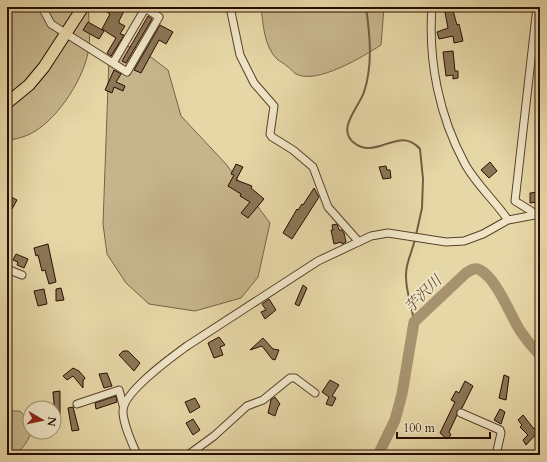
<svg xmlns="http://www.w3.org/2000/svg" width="547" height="462" font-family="Cardo,'Noto Serif JP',serif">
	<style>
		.green { fill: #c6b58b; stroke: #786146 }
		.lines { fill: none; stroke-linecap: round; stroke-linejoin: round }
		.stream { stroke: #745d42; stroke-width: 2 }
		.river { stroke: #a6926e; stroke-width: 11 }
		.building { fill: #8b7657; stroke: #290d00 }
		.minor-casing { stroke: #58402a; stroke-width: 9 }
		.primary-casing { stroke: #290d00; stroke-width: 13 }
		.minor { stroke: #efe5c6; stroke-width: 7 }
		.primary { stroke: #e6d7a7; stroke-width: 11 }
		.labels { text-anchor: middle; stroke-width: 3.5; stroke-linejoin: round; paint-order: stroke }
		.water-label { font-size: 15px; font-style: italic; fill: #614931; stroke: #efe5c6 }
	</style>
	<rect width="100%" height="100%" fill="#e6d7a7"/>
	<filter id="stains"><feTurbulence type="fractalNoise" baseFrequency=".005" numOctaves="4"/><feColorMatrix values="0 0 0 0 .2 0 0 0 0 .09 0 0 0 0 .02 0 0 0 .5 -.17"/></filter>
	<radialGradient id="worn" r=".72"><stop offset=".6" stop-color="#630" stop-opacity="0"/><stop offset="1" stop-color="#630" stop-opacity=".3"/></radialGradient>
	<path class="green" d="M 7,7 L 88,7 C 89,22 91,38 88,53 C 82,82 55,123 28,135 C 21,138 14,139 7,141 Z
		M 261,7 L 384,7 L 381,45 C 364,56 317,85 296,74 C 293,72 290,68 287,66 C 284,63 280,62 277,59 C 264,47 263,23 261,7 Z
		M 119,45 L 139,48 L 168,70 L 181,116 L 226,164 L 270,223 L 258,277 L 241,298 L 195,311 L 149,304 L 126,283 L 107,254 L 103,224 L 109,58 Z
		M 7,411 L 20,411 L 30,422 L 30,432 L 32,432 C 26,443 21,455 7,455 Z"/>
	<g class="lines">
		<path class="stream" d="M 366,7 C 370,35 373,65 364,92 C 359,107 337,128 353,142 C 376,162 399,124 420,149 L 423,179 L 422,208 L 416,235
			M 414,322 C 412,304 403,285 407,266 C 409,257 413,248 415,239"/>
		<path class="river" d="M 378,455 L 395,420 L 402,394 L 414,322 L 466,273 C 471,270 475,267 480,270 C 496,278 510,314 519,329 C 525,338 532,347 540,355"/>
	</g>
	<path class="building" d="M 110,7 L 126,7 L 119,21 L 119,23 L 125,26 L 120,34 L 124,35 L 111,56 L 107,53 L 116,38 L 102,29 L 110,14 L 107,12 Z
		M 444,7 L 452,7 L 457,25 L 459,24 L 463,41 L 454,43 L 453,36 L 439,39 L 437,32 L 448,28 Z
		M 148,16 L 152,19 L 126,63 L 122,61 Z
		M 88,22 L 104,31 L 99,39 L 83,30 Z
		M 160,25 L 173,32 L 166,44 L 159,40 L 141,73 L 134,70 Z
		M 453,51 L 455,71 L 458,71 L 458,78 L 453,79 L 453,75 L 446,76 L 443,52 Z
		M 114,70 L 121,74 L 116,82 L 125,86 L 123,91 L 114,87 L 112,93 L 105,90 Z
		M 490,162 L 497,171 L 489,178 L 481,170 Z
		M 236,164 L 243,167 L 236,180 L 252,186 L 251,188 L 264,199 L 248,218 L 241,213 L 250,202 L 240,196 L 241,194 L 228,186 L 234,175 L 231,174 Z
		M 386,166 L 387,170 L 390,170 L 391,178 L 383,179 L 379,167 Z
		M 314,188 L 319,197 L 292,239 L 283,233 L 297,209 L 298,210 L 302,204 L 303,205 Z
		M 538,192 L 538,202 L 530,203 L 530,193 Z
		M 7,195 L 17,200 L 12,209 L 7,207 Z
		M 337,224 L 339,230 L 342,230 L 344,233 L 346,242 L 342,244 L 341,242 L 334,244 L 331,230 L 333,230 L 332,225 Z
		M 48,244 L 56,282 L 49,284 L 45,270 L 42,271 L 38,255 L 36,256 L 34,248 Z
		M 16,254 L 28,259 L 24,268 L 17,265 L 18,262 L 13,260 Z
		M 303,285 L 307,288 L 299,306 L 295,304 Z
		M 61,288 L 64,300 L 56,301 L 56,289 Z
		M 44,289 L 47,304 L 38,306 L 34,291 Z
		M 269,299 L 276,310 L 265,319 L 261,312 L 266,310 L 262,304 Z
		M 219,337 L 225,345 L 220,347 L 223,355 L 214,358 L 208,343 Z
		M 263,338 L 273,349 L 279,350 L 275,360 L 272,359 L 262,346 L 250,350 Z
		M 123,351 L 128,351 L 140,363 L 134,371 L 119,355 Z
		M 73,368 L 79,371 L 85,378 L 83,381 L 83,388 L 73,376 L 67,380 L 63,376 Z
		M 107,373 L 112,386 L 104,388 L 99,374 Z
		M 504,375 L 509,377 L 506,400 L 499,398 Z
		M 330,380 L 339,385 L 332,396 L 336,398 L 332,406 L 326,404 L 329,397 L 322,392 Z
		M 465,381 L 473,386 L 462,408 L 457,411 L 457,415 L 449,432 L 451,435 L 447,439 L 440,433 L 455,402 L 451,400 L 456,391 L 459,393 Z
		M 60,391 L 60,415 L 55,415 L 53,392 Z
		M 116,396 L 117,402 L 96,409 L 95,403 Z
		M 275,397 L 280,404 L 278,407 L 275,416 L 268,413 L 271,400 Z
		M 195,398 L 200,407 L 190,413 L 185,402 Z
		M 73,407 L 79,430 L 72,431 L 68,408 Z
		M 500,409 L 505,412 L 501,424 L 494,420 Z
		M 523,415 L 534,429 L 540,426 L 540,438 L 537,433 L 526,445 L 523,440 L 528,435 L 520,427 L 522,425 L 518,420 Z
		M 193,419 L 200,430 L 193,435 L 186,423 Z"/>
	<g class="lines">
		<g class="minor-casing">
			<path id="minor" d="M 42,7 L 51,24 L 127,72 L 159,17 L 145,8
				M 230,7 L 240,55 L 254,83 L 274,106 L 270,134 L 272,137 L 293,150 L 313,167 L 328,207 L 359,242
				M 432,7 C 428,61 439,116 465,164 C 476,184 495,201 508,220
				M 113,63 L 146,7
				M 536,214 L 515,201 L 537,7
				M 7,269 L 22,275
				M 77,404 L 119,390 L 123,405
				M 461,413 L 500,430 L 501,433 L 496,455
				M 137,455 C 132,442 123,425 123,411 C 123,392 172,357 187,346 L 318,261 L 371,236 L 388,233 L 446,242 L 464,241 L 483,234 L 508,220 L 540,214
				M 188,455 L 214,436 L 247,406 L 263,400 L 290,378 L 295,378 L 315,393"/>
		</g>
		<g class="primary-casing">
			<path id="primary" d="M 7,103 L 29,85 L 44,67 L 83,7"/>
		</g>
		<use href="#minor" class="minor"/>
		<use href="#primary" class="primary"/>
	</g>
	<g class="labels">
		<g class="water-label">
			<text transform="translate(423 294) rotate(-45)" y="5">芋沢川</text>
		</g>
	</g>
	<rect width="547" height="462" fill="none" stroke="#e6d7a7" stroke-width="24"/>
	<rect x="8" y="8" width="531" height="446" fill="none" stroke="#290d00" stroke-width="2"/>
	<rect x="12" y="12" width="523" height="438" fill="none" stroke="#290d00"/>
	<g transform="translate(42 420) rotate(99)"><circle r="19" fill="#efe5c6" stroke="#a08f77"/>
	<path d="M0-3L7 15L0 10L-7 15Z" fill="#8f2418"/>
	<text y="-6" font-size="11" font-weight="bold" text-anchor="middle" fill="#290d00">N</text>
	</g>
	<path d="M397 432v6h93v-6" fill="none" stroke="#290d00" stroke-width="2"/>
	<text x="403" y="432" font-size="12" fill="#290d00" stroke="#efe5c6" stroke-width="3" paint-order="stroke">100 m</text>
	<rect width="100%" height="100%" filter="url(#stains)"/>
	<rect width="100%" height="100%" fill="url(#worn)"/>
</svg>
